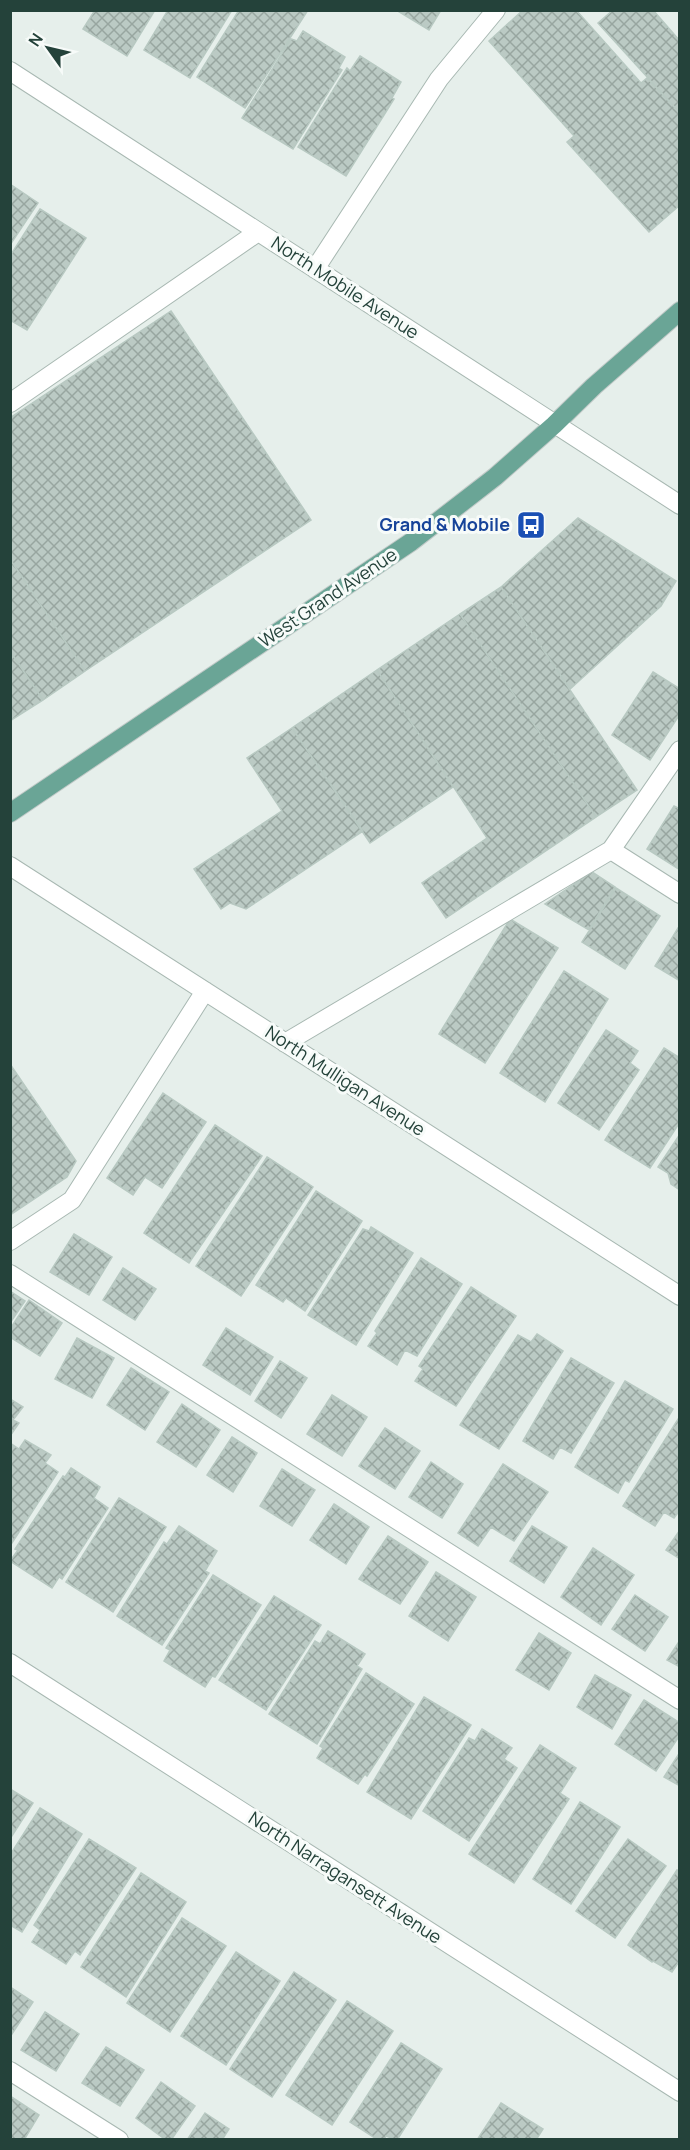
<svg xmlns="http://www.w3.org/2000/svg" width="690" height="2150" font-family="Manrope,sans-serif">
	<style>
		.building { fill: url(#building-cross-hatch); stroke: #b8c9c2; stroke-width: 1.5 }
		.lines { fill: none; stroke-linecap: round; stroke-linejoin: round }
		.minor-casing { stroke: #a8b8b2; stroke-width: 20 }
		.major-casing { stroke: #c2cac8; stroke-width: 20 }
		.minor { stroke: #fff; stroke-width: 18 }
		.major { stroke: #6aa596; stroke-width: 18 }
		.labels { text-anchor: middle; stroke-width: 6; stroke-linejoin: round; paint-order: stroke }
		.street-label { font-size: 18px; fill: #24423a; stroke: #f7fbf9 }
		.transit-label { font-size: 18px; font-weight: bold; fill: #164399; stroke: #f7fbf9; text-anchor: end }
	</style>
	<defs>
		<pattern id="building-cross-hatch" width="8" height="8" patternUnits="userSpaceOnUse" patternTransform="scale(1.5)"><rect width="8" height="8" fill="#bbcac4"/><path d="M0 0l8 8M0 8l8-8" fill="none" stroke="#98a6a0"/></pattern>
	</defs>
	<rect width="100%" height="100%" fill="#e6efeb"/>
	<path class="building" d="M 95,10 L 155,10 L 127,56 L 83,29 Z
		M 168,10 L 232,10 L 190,78 L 144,50 Z
		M 239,10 L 308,10 L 245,108 L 197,77 Z
		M 396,10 L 441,10 L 429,30 Z
		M 523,10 L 576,10 L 641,83 L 647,78 L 680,113 L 680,205 L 649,232 L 567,142 L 574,136 L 489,41 Z
		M 613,10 L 653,10 L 680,41 L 680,113 L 598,23 Z
		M 303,31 L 345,57 L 339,68 L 342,70 L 293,149 L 242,118 L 291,39 L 297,41 Z
		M 360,56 L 401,82 L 392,98 L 394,99 L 346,176 L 298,147 L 347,68 L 350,71 Z
		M 10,184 L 38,203 L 10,245 Z
		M 40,209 L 86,238 L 27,330 L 10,320 L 10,256 Z
		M 171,311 L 311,520 L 85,671 L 10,559 L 10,418 Z
		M 578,518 L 676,581 L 661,606 L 570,689 L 501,587 Z
		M 10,559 L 85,671 L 43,700 L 10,651 Z
		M 501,587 L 637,790 L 596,817 L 460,614 Z
		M 460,614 L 596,817 L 446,918 L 422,883 L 487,838 L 377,670 Z
		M 10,651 L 43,700 L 10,721 Z
		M 377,670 L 453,787 L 370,843 L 292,728 Z
		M 653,672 L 680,689 L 680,714 L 650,760 L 612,735 Z
		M 292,728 L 363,831 L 246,909 L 230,903 L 221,909 L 194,869 L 282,811 L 247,758 Z
		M 674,806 L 680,809 L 680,870 L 647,849 Z
		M 592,872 L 615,887 L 589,930 L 545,904 Z
		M 616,888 L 660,916 L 625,969 L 582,942 Z
		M 510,919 L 558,948 L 485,1063 L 439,1034 Z
		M 678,928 L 680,929 L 680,981 L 655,966 Z
		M 564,971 L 608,999 L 545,1102 L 500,1073 Z
		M 606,1030 L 638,1051 L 630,1063 L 639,1070 L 599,1130 L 558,1103 Z
		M 664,1048 L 680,1058 L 680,1122 L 650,1168 L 605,1140 Z
		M 10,1064 L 76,1161 L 67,1177 L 10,1215 Z
		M 163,1093 L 206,1122 L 162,1188 L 145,1177 L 133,1195 L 107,1178 Z
		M 215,1125 L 262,1156 L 189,1263 L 144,1233 Z
		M 680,1134 L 680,1190 L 671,1184 L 668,1173 L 658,1167 Z
		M 267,1157 L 313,1187 L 241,1296 L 196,1266 Z
		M 316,1191 L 362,1221 L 305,1311 L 286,1298 L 283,1302 L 256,1285 Z
		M 371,1227 L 413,1253 L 356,1345 L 308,1315 L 363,1229 L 369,1231 Z
		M 74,1234 L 112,1257 L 89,1295 L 50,1272 Z
		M 421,1258 L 462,1284 L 417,1356 L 405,1350 L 397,1365 L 368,1346 L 377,1333 L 375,1331 Z
		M 123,1268 L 156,1289 L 135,1320 L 103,1300 Z
		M 471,1287 L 516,1316 L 456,1406 L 415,1381 L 423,1369 L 419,1366 Z
		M 10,1291 L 25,1301 L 10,1323 Z
		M 29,1300 L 62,1323 L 40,1356 L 10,1337 L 10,1329 Z
		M 226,1328 L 273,1357 L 250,1395 L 203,1365 Z
		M 537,1334 L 563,1351 L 499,1449 L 460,1425 L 518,1335 L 531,1342 Z
		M 77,1338 L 114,1358 L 92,1398 L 55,1379 Z
		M 571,1358 L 614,1383 L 571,1453 L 560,1447 L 553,1459 L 523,1441 Z
		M 280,1361 L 307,1378 L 281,1418 L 255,1401 Z
		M 131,1368 L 169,1392 L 145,1430 L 107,1405 Z
		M 625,1381 L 673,1409 L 629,1482 L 625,1480 L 618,1493 L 575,1467 Z
		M 332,1395 L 367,1417 L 342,1456 L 307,1434 Z
		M 10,1399 L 23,1407 L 13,1420 L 19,1423 L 10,1436 Z
		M 182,1404 L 220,1430 L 196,1467 L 157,1442 Z
		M 680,1416 L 680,1510 L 674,1518 L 664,1512 L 655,1526 L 623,1506 Z
		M 385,1428 L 420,1451 L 395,1489 L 359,1466 Z
		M 232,1437 L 257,1453 L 233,1492 L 207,1475 Z
		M 25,1440 L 51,1455 L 45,1463 L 58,1472 L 10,1546 L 10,1443 L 19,1449 Z
		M 431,1462 L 463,1484 L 442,1518 L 409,1497 Z
		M 503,1464 L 548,1492 L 514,1541 L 491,1527 L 478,1546 L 458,1533 Z
		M 71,1468 L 100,1487 L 94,1498 L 108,1508 L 62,1579 L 59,1577 L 52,1588 L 10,1561 L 18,1550 L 15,1549 L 63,1476 L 65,1477 Z
		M 282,1469 L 315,1490 L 292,1526 L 260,1506 Z
		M 119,1498 L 166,1527 L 113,1612 L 66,1582 Z
		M 334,1504 L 369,1527 L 346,1564 L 310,1540 Z
		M 179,1526 L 217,1551 L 205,1571 L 209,1573 L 162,1645 L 117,1616 L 164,1542 L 167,1544 Z
		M 532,1526 L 567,1547 L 544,1583 L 510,1561 Z
		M 680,1530 L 680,1559 L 666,1550 Z
		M 388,1536 L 428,1562 L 400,1604 L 359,1579 Z
		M 593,1548 L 634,1575 L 601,1625 L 561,1597 Z
		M 436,1572 L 476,1597 L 448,1641 L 409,1616 Z
		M 213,1575 L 261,1605 L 215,1677 L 212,1676 L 205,1687 L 164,1661 L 170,1650 L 166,1648 Z
		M 635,1595 L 668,1617 L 645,1651 L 612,1629 Z
		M 274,1596 L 321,1625 L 266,1710 L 219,1680 Z
		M 328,1631 L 365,1654 L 357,1666 L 362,1669 L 317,1744 L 269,1714 L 315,1641 L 320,1644 Z
		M 539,1633 L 571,1653 L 549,1690 L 516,1670 Z
		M 680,1640 L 680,1667 L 667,1660 Z
		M 366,1673 L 414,1704 L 367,1776 L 365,1774 L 358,1784 L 317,1758 L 323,1748 L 320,1746 Z
		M 595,1675 L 631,1695 L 612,1729 L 577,1707 Z
		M 424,1697 L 471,1725 L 411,1819 L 367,1792 Z
		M 644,1700 L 680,1723 L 680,1735 L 656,1771 L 615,1744 Z
		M 482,1729 L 512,1748 L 504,1759 L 517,1768 L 469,1841 L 423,1811 L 469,1738 L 475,1741 Z
		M 540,1745 L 576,1768 L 560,1793 L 569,1799 L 514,1883 L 469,1854 Z
		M 680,1752 L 680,1786 L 664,1777 Z
		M 10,1789 L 33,1803 L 10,1839 Z
		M 580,1802 L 620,1827 L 571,1904 L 533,1879 Z
		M 40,1808 L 82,1834 L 22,1932 L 10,1925 L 10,1855 Z
		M 89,1839 L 136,1868 L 80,1955 L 75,1951 L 66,1964 L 32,1942 L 40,1930 L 34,1925 Z
		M 628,1839 L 666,1866 L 615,1938 L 576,1911 Z
		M 677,1870 L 680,1871 L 680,1960 L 672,1972 L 653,1961 L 652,1962 L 628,1945 Z
		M 141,1873 L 186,1902 L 126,1997 L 81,1967 Z
		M 182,1918 L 226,1946 L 170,2032 L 127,2003 Z
		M 236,1952 L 280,1981 L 226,2065 L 181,2036 Z
		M 294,1972 L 336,2000 L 272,2097 L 230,2069 Z
		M 10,1987 L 33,2002 L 10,2037 Z
		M 347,2001 L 393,2031 L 332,2125 L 286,2095 Z
		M 45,2012 L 79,2034 L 56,2071 L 21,2050 Z
		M 401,2043 L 442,2069 L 397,2140 L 386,2136 L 384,2140 L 378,2140 L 350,2122 Z
		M 106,2047 L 144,2070 L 120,2106 L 82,2083 Z
		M 161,2082 L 195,2106 L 171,2140 L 166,2140 L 136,2118 Z
		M 10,2096 L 39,2115 L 24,2140 L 10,2140 Z
		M 501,2103 L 543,2129 L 536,2140 L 477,2140 Z
		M 205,2113 L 229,2129 L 222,2140 L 187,2140 Z"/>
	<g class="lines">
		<g class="minor-casing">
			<path id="minor" d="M 10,71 L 680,505
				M 315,269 L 439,79 L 496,10
				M 10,403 L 258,232
				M 611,850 L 680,894
				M 10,866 L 680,1296
				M 285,1043 L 611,850 L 680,750
				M 10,1241 L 72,1200 L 205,991
				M 10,1274 L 680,1700
				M 10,1663 L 680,2092
				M 10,2071 L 119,2140"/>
		</g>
		<g class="major-casing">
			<path id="major" d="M 10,813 L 411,542 L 495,477 L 554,425 L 594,386 L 680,311"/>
		</g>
		<use href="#minor" class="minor"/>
		<use href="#major" class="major"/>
	</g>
	<defs>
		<g id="bus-square" transform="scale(1.5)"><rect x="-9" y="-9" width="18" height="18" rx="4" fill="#1a4fb4" stroke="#f7fbf9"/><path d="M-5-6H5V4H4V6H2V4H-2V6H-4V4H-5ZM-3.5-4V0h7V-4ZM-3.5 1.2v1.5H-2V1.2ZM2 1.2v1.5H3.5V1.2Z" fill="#fff"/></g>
	</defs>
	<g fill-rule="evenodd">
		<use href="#bus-square" x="531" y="525"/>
	</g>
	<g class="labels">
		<g class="street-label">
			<text transform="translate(345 288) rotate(33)" y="6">North Mobile Avenue</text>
			<text transform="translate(328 598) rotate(-34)" y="6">West Grand Avenue</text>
			<text transform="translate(345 1081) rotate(33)" y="6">North Mulligan Avenue</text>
			<text transform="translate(345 1878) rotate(33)" y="6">North Narragansett Avenue</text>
		</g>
		<g class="transit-label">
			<text x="510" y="531">Grand &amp; Mobile</text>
		</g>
	</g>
	<rect width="690" height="2150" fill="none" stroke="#24423a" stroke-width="24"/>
	<g transform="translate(48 48) rotate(304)" stroke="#f7fbf9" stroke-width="4.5" paint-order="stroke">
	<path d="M0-4.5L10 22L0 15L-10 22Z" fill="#24423a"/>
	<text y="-9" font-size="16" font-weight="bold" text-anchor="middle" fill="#24423a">N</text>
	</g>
</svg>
